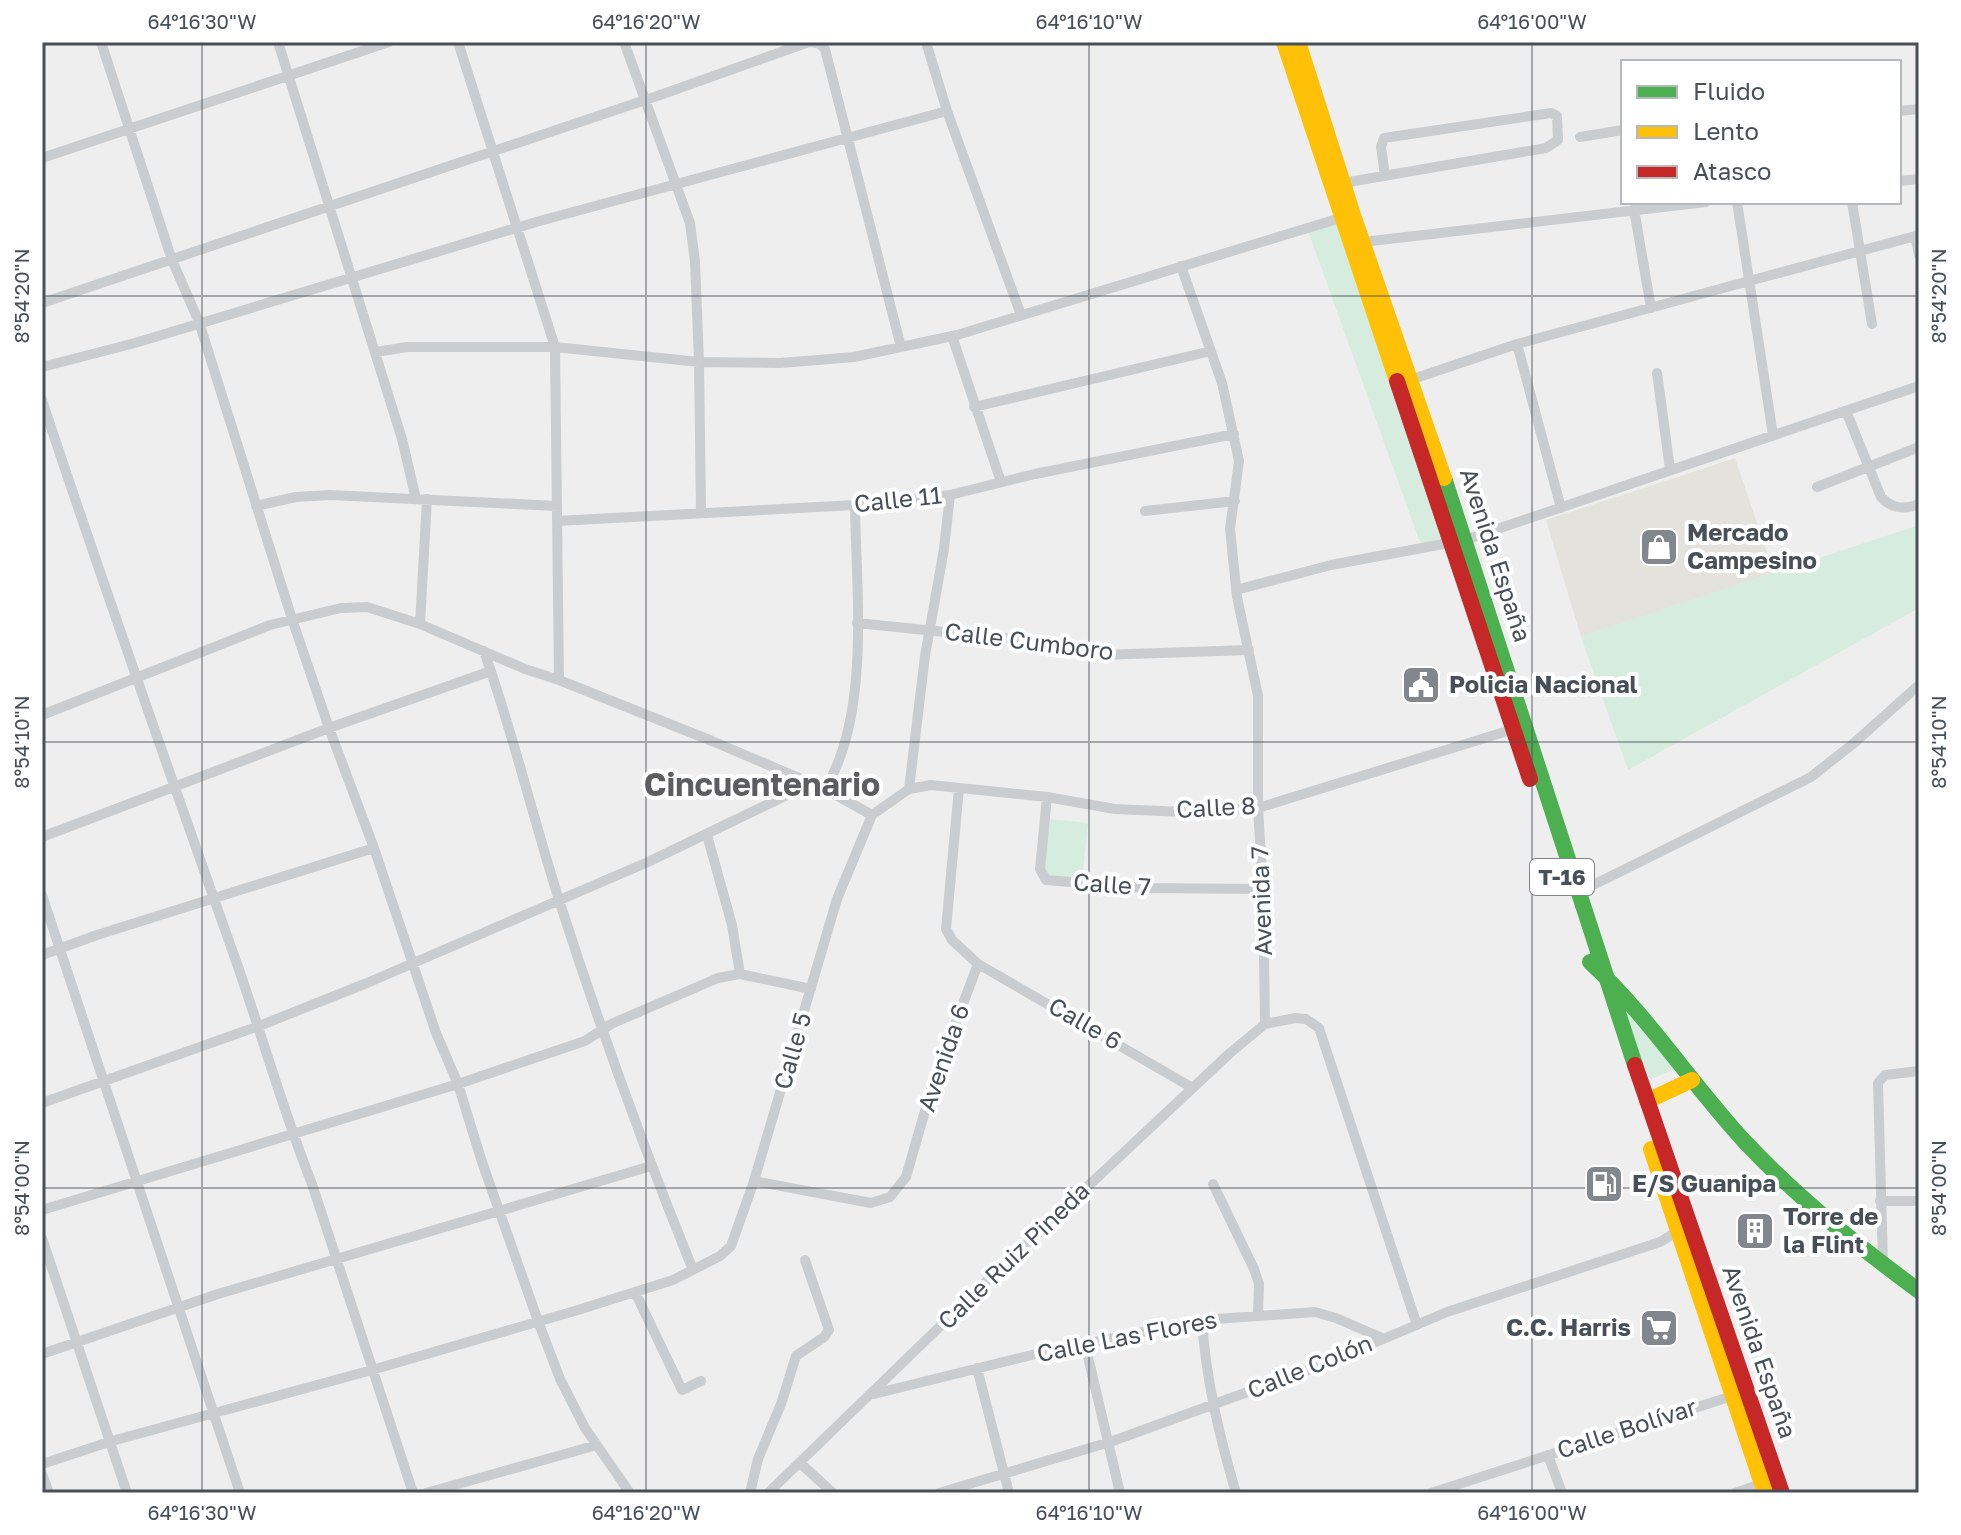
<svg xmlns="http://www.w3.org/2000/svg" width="1961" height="1535" font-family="'Golos Text',sans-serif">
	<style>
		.commercial { fill: #e4e2dc }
		.green { fill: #d5ecde }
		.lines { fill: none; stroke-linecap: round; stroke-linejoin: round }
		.street { stroke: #cacdcf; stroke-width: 10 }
		.fast { stroke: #4caf50; stroke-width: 16 }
		.slow { stroke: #ffc107; stroke-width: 16 }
		.jam { stroke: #c62828; stroke-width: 16 }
		.ticks { fill: none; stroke: #475059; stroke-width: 2; stroke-opacity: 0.45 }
		.labels { text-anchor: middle; stroke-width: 8; stroke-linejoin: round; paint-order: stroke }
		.shield { fill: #fff; stroke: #7e848b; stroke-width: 2 }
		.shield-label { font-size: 22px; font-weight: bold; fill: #475059 }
		.street-label { font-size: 24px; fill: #475059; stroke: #fff }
		.poi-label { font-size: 24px; font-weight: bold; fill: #475059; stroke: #fff; text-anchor: start }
		.district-label { font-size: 32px; font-weight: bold; fill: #5b5d61; stroke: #fff }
		.neatline { fill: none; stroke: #475059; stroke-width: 3 }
		.ticks-label { font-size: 20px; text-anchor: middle; fill: #475059 }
	</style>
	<rect width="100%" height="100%" fill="#efeeee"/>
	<path class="commercial" d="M 1735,458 L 1774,573 L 1581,637 L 1546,520 Z"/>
	<path class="green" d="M 1341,218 L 1450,542 L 1422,548 L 1307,228 Z
		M 1919,525 L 1919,608 L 1628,770 L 1581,637 Z
		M 1049,819 L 1088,823 L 1082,880 L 1043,875 Z
		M 1624,1006 L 1679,1067 L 1647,1081 Z"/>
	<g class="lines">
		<path class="street" d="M 101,42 L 172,260 L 199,322 L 292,619 L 329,728 L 374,848 L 436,1033 L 458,1084 L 482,1162 L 538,1321 L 560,1379 L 585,1428 L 630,1493
			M 278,42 L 402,439 L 416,499
			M 458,42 L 555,347 L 559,680
			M 624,42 L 690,223 L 695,261 L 699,362 L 701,513
			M 810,42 L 819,43 L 825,49 L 901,347
			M 926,42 L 947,111 L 1021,315
			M 1899,111 L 1919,109
			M 1580,137 L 1623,130
			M 42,158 L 389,42
			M 1899,181 L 1919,179
			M 1343,183 L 1546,148 L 1558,140 L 1557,116 L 1551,113 L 1384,138 L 1381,147 L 1385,176
			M 1737,202 L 1773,435
			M 1852,202 L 1872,324
			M 1634,209 L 1651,308
			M 1915,236 L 1919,255
			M 1363,242 L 1706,202
			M 1181,266 L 1222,383 L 1239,461 L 1230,529 L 1237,597 L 1258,696 L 1258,808 L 1263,889 L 1265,1024
			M 42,303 L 663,94 L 809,42
			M 952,336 L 1001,482
			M 1517,344 L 1561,508
			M 376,352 L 407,347 L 555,347 L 699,362 L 780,363 L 854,357 L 957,335 L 1347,216
			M 42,367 L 135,343 L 536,222 L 947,111
			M 1657,373 L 1670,469
			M 1407,381 L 1517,344 L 1919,235
			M 42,400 C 104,588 170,774 236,961 C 262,1035 283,1111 312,1184 L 413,1493
			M 974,407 L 1211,351
			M 1846,411 L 1881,497 C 1892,509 1904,510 1919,504
			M 1817,487 L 1919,447
			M 256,506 L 296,497 L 330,495 L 557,506
			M 1145,511 L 1235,501
			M 557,521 L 855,505 L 950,495 L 1035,474 L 1234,434
			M 1236,590 L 1331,565 L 1465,540 L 1919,386
			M 857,623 L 1013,639 L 1100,655 L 1249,650
			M 420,624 L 427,499
			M 484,651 C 513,733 533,818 559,900 C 599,1025 644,1149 693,1270
			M 42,715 L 270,625 L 341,608 L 367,607 L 420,624 L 525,669 L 559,680 L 712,741 L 825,789 L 872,815
			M 825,789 C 871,714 856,591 855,505
			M 909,789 L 931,785 L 1047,797 L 1115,809 L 1185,812 L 1258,808 L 1514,729
			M 1047,797 L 1040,869 L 1046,880 L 1141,888 L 1263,889
			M 872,815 L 909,789 L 925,656 L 944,549 L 950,495
			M 707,835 L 732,925 L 740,974
			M 42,837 L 329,728 L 491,671
			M 1579,892 L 1811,777 L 1854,743 L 1919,685
			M 42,895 L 240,1493
			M 42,955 L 97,935 L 374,848
			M 978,964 L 1191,1087
			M 42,1103 L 259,1026 L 367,983 L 648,862 L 812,783
			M 754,1181 L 871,1203 L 890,1197 L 906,1177 L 933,1083 L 978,964 L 952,940 L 946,929 L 959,788
			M 1213,1184 L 1254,1269 L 1259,1284 L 1258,1315
			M 1880,1201 L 1919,1201
			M 42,1210 L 458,1084 L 585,1041 L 611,1024 L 718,978 L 740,974 L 811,989
			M 42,1238 L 127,1493
			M 1883,1264 L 1878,1083 L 1885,1075 L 1919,1071
			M 635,1292 L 682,1390 L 701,1381
			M 1202,1320 C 1206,1380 1219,1435 1236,1493
			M 1085,1344 L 1120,1493
			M 42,1354 L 218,1294 L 651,1166
			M 977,1368 L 1009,1493
			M 874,1394 L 1036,1354 L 1202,1320 L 1315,1312 L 1336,1318 L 1382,1338
			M 1548,1455 L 1562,1493
			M 800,1463 L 833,1493
			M 42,1464 L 112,1441 L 372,1370 L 578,1310 L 673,1280 L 720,1256 L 731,1246 L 754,1181 L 837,899 L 872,815
			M 42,1474 L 49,1493
			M 426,1493 L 597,1445
			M 750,1493 L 758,1459 L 781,1404 L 796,1356 L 824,1337 L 829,1330 L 805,1260
			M 768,1493 L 991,1277 L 1230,1053 L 1265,1024 L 1295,1018 L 1306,1019 L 1319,1028 L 1417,1325
			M 939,1493 L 1110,1442 L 1322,1365 L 1447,1312 L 1660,1242 L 1678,1231
			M 1431,1493 L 1732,1396
			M 1735,1493 L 1761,1484"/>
		<path class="fast" d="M 1444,478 L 1635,1065
			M 1590,962 C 1649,1017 1692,1085 1746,1143 C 1799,1199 1858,1246 1919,1291"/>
		<path class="slow" d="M 1284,42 L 1397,381
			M 1298,42 L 1353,215 L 1444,478
			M 1647,1101 L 1692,1080
			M 1651,1149 L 1765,1493"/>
		<path class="jam" d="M 1397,381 L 1530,779
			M 1635,1065 L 1782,1493"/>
	</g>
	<path class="ticks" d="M 202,42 L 202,1493M 646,42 L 646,1493M 1089,42 L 1089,1493M 1532,42 L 1532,1493M 42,296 L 1919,296M 42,742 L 1919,742M 42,1188 L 1919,1188"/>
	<defs>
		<g id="shop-square" transform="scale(2)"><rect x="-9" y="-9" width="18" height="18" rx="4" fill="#82878d" stroke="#fff"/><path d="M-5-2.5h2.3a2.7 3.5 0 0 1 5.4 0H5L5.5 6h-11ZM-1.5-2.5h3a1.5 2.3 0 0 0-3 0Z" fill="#fff"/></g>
		<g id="civic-square" transform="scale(2)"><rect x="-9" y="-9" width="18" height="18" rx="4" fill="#82878d" stroke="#fff"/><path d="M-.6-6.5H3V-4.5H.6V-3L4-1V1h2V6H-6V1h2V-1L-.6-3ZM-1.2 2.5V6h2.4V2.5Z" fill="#fff"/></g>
		<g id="fuel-square" transform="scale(2)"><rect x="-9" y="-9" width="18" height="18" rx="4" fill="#82878d" stroke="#fff"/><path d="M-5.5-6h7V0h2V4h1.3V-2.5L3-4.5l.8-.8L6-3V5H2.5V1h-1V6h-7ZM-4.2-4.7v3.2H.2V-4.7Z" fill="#fff"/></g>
		<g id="building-square" transform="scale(2)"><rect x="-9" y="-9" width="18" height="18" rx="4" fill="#82878d" stroke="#fff"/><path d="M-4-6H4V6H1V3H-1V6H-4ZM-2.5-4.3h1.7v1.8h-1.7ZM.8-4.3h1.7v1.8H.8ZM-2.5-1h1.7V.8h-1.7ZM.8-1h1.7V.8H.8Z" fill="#fff"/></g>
		<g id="supermarket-square" transform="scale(2)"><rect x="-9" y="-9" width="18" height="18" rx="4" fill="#82878d" stroke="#fff"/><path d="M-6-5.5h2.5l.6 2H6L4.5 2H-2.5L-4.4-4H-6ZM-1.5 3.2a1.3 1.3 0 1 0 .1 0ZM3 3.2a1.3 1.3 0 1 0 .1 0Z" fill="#fff"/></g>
	</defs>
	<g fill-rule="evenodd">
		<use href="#shop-square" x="1659" y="547"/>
		<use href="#civic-square" x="1421" y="685"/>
		<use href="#fuel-square" x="1604" y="1184"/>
		<use href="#building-square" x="1755" y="1231"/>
		<use href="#supermarket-square" x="1659" y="1328"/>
	</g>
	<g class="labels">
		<rect class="shield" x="1530" y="859" width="64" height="36" rx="6"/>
		<g class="shield-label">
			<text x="1562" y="885">T-16</text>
		</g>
		<g class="street-label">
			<text transform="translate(898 500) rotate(-6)" y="8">Calle 11</text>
			<text transform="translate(1495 555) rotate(72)" y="8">Avenida España</text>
			<text transform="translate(1029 642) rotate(7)" y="8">Calle Cumboro</text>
			<text transform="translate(1216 808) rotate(-3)" y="8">Calle 8</text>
			<text transform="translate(1112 885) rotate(4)" y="8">Calle 7</text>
			<text transform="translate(1262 901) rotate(-92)" y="8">Avenida 7</text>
			<text transform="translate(1085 1024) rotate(30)" y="8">Calle 6</text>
			<text transform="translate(793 1051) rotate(-74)" y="8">Calle 5</text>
			<text transform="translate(944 1058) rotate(-71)" y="8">Avenida 6</text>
			<text transform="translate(1014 1256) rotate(-44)" y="8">Calle Ruiz Pineda</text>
			<text transform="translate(1127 1337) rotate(-11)" y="8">Calle Las Flores</text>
			<text transform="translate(1759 1352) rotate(71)" y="8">Avenida España</text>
			<text transform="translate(1310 1367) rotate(-22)" y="8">Calle Colón</text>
			<text transform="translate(1627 1429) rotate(-18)" y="8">Calle Bolívar</text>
		</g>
		<g class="poi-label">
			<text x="1687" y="541">Mercado<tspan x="1687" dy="28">Campesino</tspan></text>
			<text x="1449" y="693">Policia Nacional</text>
			<text x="1632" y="1192">E/S Guanipa</text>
			<text x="1783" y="1225">Torre de<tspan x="1783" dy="28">la Flint</tspan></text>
			<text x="1631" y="1336" text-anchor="end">C.C. Harris</text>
		</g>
		<g class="district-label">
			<text x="762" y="796">Cincuentenario</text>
		</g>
	</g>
	<rect width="1961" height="1535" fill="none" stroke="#ffffff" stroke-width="88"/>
	<rect x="1621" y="60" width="280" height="144" fill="#ffffff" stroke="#b5b9bd" stroke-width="2"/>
	<rect x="1637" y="86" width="40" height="12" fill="#4caf50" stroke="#b5b9bd" stroke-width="2"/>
	<text x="1693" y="100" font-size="24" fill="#475059">Fluido</text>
	<rect x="1637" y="126" width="40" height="12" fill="#ffc107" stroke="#b5b9bd" stroke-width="2"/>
	<text x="1693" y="140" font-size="24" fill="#475059">Lento</text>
	<rect x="1637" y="166" width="40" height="12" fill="#c62828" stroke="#b5b9bd" stroke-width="2"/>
	<text x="1693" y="180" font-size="24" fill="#475059">Atasco</text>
	<rect x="44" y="44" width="1873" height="1447" class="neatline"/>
	<g class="ticks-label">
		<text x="202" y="29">64°16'30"W</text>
		<text x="646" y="29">64°16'20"W</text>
		<text x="1089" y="29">64°16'10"W</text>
		<text x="1532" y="29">64°16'00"W</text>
		<text transform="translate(22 296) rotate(-90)" y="7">8°54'20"N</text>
		<text transform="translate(1939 296) rotate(-90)" y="7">8°54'20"N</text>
		<text transform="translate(22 742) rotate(-90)" y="7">8°54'10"N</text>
		<text transform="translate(1939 742) rotate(-90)" y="7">8°54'10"N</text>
		<text transform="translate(22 1188) rotate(-90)" y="7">8°54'00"N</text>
		<text transform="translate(1939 1188) rotate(-90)" y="7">8°54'00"N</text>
		<text x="202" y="1520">64°16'30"W</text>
		<text x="646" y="1520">64°16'20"W</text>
		<text x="1089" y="1520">64°16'10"W</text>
		<text x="1532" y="1520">64°16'00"W</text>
	</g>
</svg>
